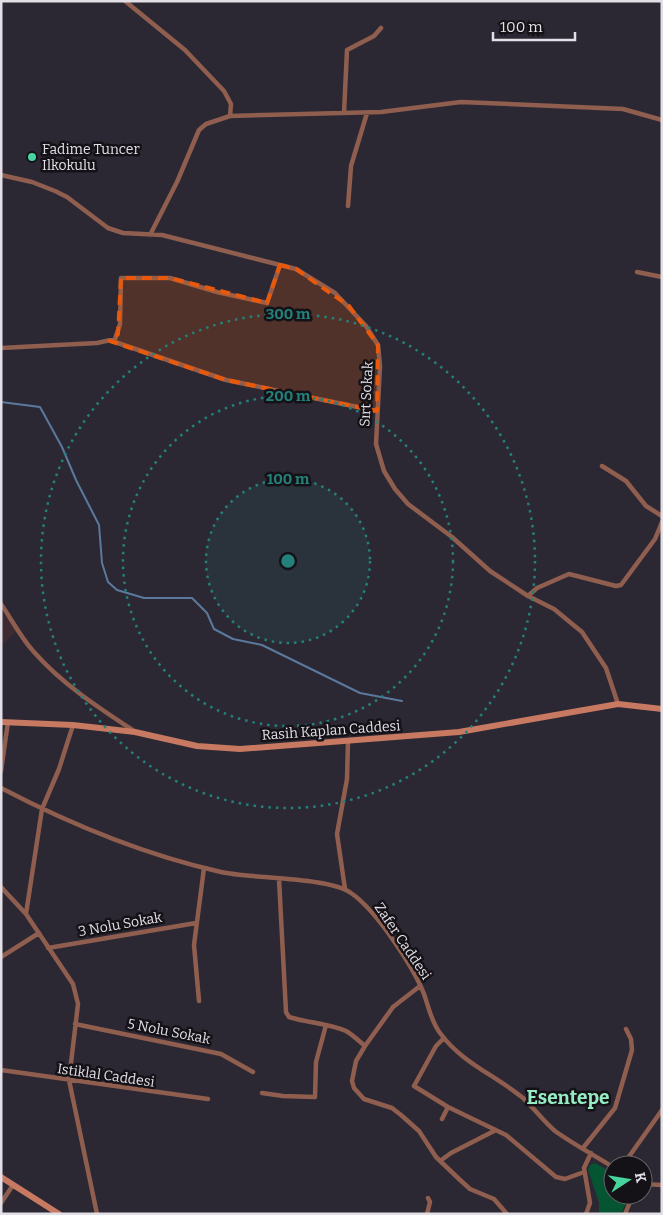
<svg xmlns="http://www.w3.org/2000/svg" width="663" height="1215" font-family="Bitter,serif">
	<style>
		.industrial { fill: #3e2b32 }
		.green { fill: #055432 }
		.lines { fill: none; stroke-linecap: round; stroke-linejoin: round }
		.stream { stroke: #5b799d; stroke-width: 2 }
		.street { stroke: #8f5e4f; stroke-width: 4.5 }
		.secondary { stroke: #c77961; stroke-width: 6 }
		.marked { fill: #e8590c; fill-opacity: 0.2; stroke: #e8590c; stroke-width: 4; stroke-dasharray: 10 6; stroke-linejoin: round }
		.ring { fill: none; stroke: #24807a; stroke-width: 2.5; stroke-dasharray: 2.5 5 }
		.poi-dot { fill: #48d49d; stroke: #141217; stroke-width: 2 }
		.labels { text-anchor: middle; stroke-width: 5; stroke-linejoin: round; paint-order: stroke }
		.poi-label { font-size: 14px; fill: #e2dfe7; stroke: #141217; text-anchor: start }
		.street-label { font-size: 14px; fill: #e2dfe7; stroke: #141217 }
		.district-label { font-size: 19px; font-weight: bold; fill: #96ebc3; stroke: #141217 }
		.centre { fill: #24807a; stroke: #141217; stroke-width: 2.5 }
		.ring-label { font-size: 15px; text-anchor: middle; font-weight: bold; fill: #24807a; stroke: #141217; stroke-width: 5; stroke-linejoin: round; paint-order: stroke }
	</style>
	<rect width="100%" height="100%" fill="#2c2833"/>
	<path class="industrial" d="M 1,610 L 16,631 L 1,646 Z"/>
	<path class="green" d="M 595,1163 L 613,1173 L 613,1195 L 630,1195 L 621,1214 L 599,1214 L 599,1202 L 588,1170 L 590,1165 Z"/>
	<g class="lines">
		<path class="stream" d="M 1,402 L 40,407 L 62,447 L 76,480 L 99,525 L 102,563 L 108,582 L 117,590 L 144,598 L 192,598 L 207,613 L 214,629 L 233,639 L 262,645 L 360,693 L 402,701"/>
		<path class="street" d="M 125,1 L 185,50 L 224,91 L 231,104 L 230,116
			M 344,113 L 347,50 L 374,36 L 381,28
			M 1,175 L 32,182 L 55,191 L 67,197 L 108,228 L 123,233 L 162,235 L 296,269 L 335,293 L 366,326 L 378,345 L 380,366 L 376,444 L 384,471 L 395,489 L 408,504 L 452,537 L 490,571 L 528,596 L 554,609 L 582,632 L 606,668 L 618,704
			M 348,206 L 351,166 L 367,113
			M 150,235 L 177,182 L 199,130 L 206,124 L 230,116 L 381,112 L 461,102 L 623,109 L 662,120
			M 637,272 L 662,277
			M 112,341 L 226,380 L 377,411
			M 1,348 L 97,343 L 115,339 L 120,324 L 121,278 L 170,278 L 217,292 L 267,303 L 280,265
			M 602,466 L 626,481 L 646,506 L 662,516
			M 528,596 L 537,588 L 569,574 L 616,586 L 621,585 L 655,539 L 662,522
			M 1,604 C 12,620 21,638 34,652 C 62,684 99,708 134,731
			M 1,771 L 8,722
			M 1,788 C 70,824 145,855 221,872 C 252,879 329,877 351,893 C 376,910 413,966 424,994 C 429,1008 431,1021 440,1033 C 462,1063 495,1075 523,1098 C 534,1108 543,1121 555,1131 C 573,1144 594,1155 613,1167
			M 279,879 L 286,1012 L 289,1017 C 308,1023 328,1023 346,1031 C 353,1035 359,1041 365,1046
			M 1,887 L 26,914 L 73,984 L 78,1004 L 69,1080 L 97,1214
			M 345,889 L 337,834 L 347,779 L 348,742
			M 26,914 L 42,809 L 59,769 L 73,725
			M 48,948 L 196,923
			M 1,957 L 39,933
			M 420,986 L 393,1007 L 365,1046 L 356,1061 L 352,1081 L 354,1088 L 364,1099 L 392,1108 L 401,1115 L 419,1131 L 436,1157 L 459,1179 L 470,1189 L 494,1199 L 507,1214
			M 199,1001 L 194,945 L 204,868
			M 75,1024 L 221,1054 L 253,1072
			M 444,1038 L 436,1046 L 414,1086 L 448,1107
			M 1,1070 L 208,1099
			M 262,1093 L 283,1096 L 315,1097 L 316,1062 L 326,1025
			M 442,1119 L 448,1107 L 506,1135 L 556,1177 L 565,1179 L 584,1172
			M 583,1148 L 615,1108 L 632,1050 L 631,1039 L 626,1029
			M 440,1161 L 451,1153 L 496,1130
			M 623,1165 L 662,1110
			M 643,1184 L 662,1185
			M 1,1203 L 13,1185
			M 427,1214 L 430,1202 L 428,1198
			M 586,1214 L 590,1203 L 584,1168 L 591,1153
			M 625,1214 L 633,1195"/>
		<path class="secondary" d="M 1,722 L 73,725 L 135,732 L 197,746 L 240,749 L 459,732 L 618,704 L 662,709
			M 1,1177 L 59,1214"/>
	</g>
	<path class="marked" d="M 280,265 L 296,269 L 349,306 L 378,345 L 377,411 L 226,380 L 110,341 L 118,334 L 121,278 L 170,278 L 267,303 Z"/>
	<circle cx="288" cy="561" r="82" fill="#24807a" fill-opacity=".12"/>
	<g class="ring">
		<circle cx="288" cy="561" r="82"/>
		<circle cx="288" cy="561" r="165"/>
		<circle cx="288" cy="561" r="247"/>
	</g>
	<circle class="poi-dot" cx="32" cy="157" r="5"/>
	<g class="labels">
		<g class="poi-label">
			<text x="42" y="154">Fadime Tuncer<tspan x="42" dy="16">Ilkokulu</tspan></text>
		</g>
		<g class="street-label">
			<text transform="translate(366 394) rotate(-87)" y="5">Sırt Sokak</text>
			<text transform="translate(331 730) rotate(-4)" y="5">Rasih Kaplan Caddesi</text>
			<text transform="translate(120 924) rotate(-10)" y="5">3 Nolu Sokak</text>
			<text transform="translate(403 941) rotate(56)" y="5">Zafer Caddesi</text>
			<text transform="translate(169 1031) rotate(11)" y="5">5 Nolu Sokak</text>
			<text transform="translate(106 1075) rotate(8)" y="5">Istiklal Caddesi</text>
		</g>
		<g class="district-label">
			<text x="568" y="1104">Esentepe</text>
		</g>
	</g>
	<circle cx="288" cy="561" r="8" class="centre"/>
	<g class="ring-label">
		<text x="288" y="319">300 m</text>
		<text x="288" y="401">200 m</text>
		<text x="288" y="484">100 m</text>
	</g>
	<rect width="663" height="1215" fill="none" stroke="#e2dfe7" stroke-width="5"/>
	<g transform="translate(628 1180) rotate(78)"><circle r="24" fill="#141217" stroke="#66646a"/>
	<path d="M0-4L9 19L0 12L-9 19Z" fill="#48d49d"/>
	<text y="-8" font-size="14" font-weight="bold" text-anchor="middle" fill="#e2dfe7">K</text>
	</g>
	<path d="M493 32v8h82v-8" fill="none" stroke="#e2dfe7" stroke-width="2.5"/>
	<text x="500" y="32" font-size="15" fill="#e2dfe7" stroke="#141217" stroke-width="4" paint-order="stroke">100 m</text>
</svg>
